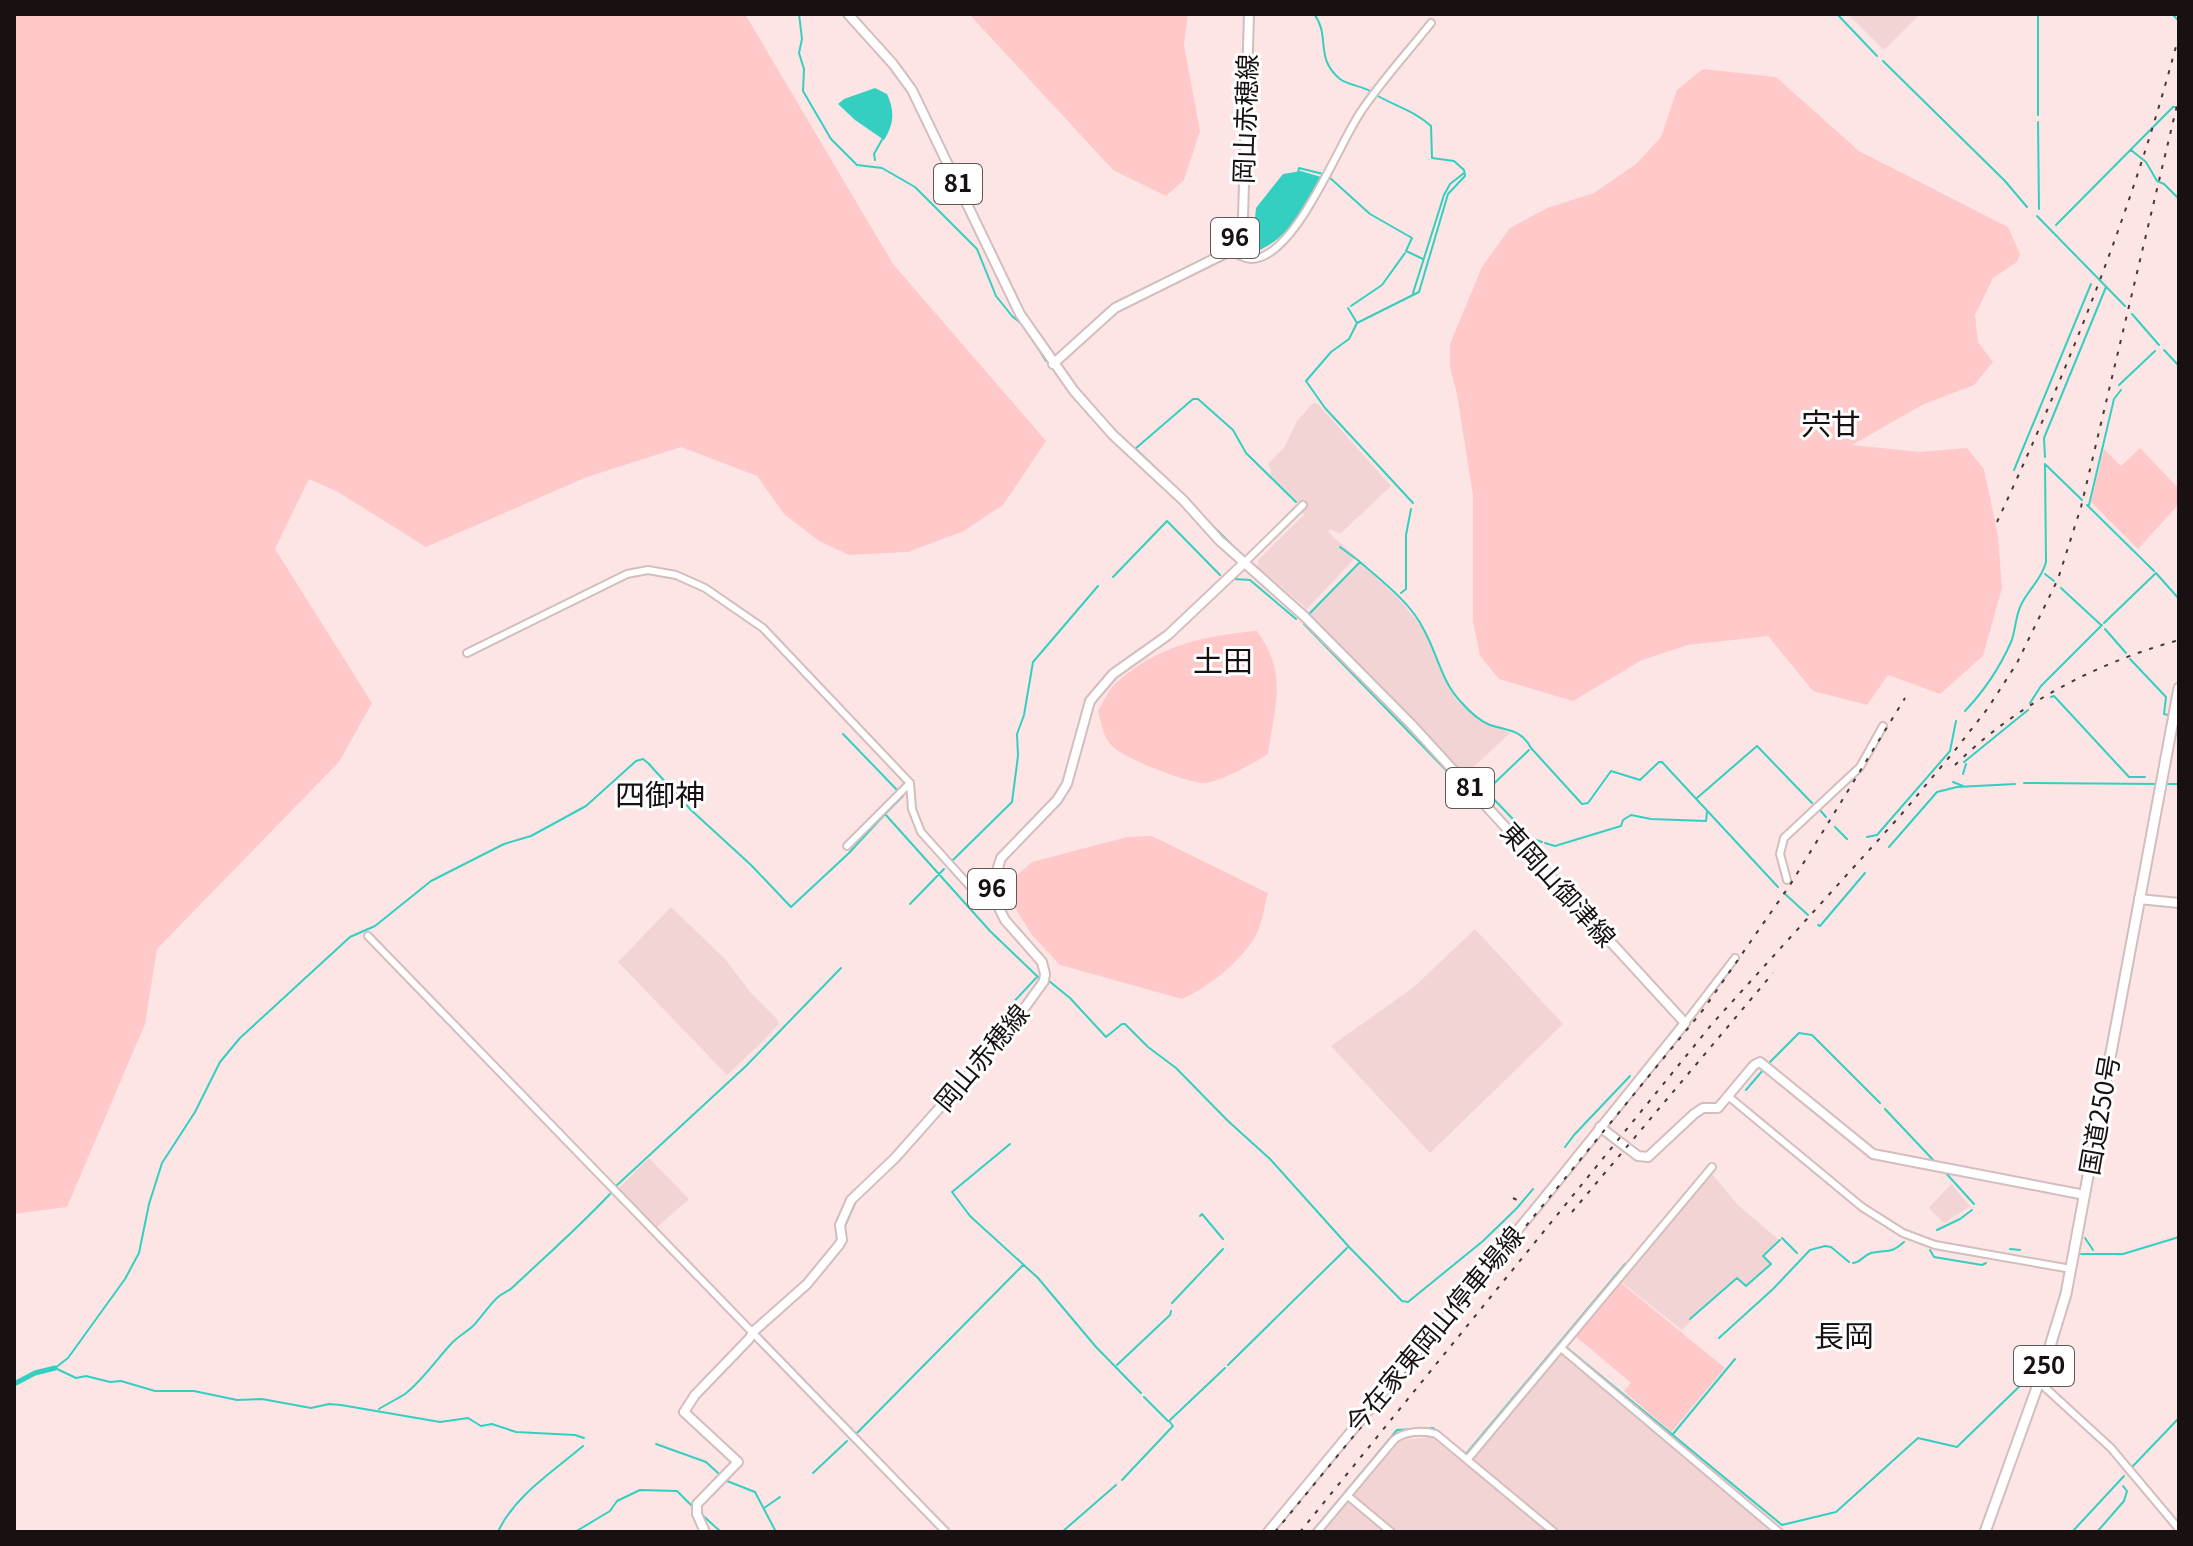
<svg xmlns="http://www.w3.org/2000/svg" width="2193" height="1546" font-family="Georgia,'Noto Sans JP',serif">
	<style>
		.built { fill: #f3d4d4 }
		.green { fill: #ffc9ca }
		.water { fill: #34cfc0 }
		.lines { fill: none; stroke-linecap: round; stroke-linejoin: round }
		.stream { stroke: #34cfc0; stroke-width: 2 }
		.canal { stroke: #34cfc0; stroke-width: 5 }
		.minor-casing { stroke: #d4bdbd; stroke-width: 10 }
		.major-casing { stroke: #d4bdbd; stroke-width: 12 }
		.highway-casing { stroke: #d4bdbd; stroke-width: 13 }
		.minor { stroke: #fff; stroke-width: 6 }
		.major { stroke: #fff; stroke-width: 8 }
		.highway { stroke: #fff; stroke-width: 9 }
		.rail { stroke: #443939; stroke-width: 2; stroke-dasharray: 4 8; stroke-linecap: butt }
		.labels { text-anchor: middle; stroke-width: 6; stroke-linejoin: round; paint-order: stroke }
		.shield { fill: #fff; stroke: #5e5858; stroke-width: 2 }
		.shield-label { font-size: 24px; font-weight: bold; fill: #191111 }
		.street-label { font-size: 26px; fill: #191111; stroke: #fff }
		.quarter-label { font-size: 30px; fill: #191111; stroke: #fff }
	</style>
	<rect width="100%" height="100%" fill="#fde5e5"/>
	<path class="built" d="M 1848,14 L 1920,14 L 1884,50 Z
		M 1313,403 L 1318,404 L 1391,486 L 1340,534 L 1330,529 L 1328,532 L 1356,557 L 1307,609 L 1258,567 L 1258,560 L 1304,515 L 1297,501 L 1270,474 L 1272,472 L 1268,464 L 1285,446 L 1297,421 Z
		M 1360,563 L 1397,597 L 1423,628 L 1451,692 L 1457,701 L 1484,723 L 1507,729 L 1510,733 L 1464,776 L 1308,616 Z
		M 671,907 L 725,959 L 751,993 L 778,1020 L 778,1025 L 763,1041 L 727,1075 L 618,962 Z
		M 1475,929 L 1563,1024 L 1430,1153 L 1331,1046 L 1414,987 Z
		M 649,1158 L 689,1199 L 655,1229 L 617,1190 Z
		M 1712,1174 L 1737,1204 L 1779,1240 L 1762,1255 L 1770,1264 L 1746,1285 L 1737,1277 L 1690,1318 L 1691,1321 L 1682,1330 L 1620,1281 Z
		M 1951,1184 L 1970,1206 L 1944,1223 L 1929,1208 Z
		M 1561,1354 L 1771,1530 L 1322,1532 L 1401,1440 L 1431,1437 L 1467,1466 Z"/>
	<path class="green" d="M 14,14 L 745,14 L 893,264 L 1046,441 L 1003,505 L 964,531 L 908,552 L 849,555 L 819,541 L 784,514 L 757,476 L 681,447 L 587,477 L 426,547 L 338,492 L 309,479 L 275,549 L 372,703 L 339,762 L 157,949 L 145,1024 L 67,1207 L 14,1214 Z
		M 969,14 L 1188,14 L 1184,45 L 1200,131 L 1184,180 L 1166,196 L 1113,170 Z
		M 1703,69 L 1776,77 L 1859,151 L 2008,227 L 2020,254 L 2017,262 L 1993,278 L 1975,315 L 1978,342 L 1993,362 L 1974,385 L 1922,405 L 1852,445 L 1920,452 L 1967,448 L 1984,469 L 1998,536 L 2002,588 L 1983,656 L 1940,694 L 1888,675 L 1867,705 L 1813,691 L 1768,636 L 1688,645 L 1642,660 L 1573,701 L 1499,679 L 1480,656 L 1473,621 L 1473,496 L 1457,394 L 1450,368 L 1450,344 L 1482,267 L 1510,228 L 1547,208 L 1594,193 L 1636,164 L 1661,137 L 1677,90 Z
		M 2140,448 L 2179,489 L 2179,504 L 2138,549 L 2091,502 L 2104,449 L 2121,466 Z
		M 1257,631 C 1288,674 1275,705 1268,754 C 1256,762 1220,782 1205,783 C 1190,784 1122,758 1112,746 C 1103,737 1101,723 1098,711 C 1103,703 1107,692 1114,685 C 1153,647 1205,635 1257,631 Z
		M 1152,836 L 1268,893 C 1264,907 1262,925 1255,937 C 1238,964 1210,986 1182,999 L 1060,965 L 1032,935 L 1010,900 L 1011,881 L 1032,862 L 1127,837 Z
		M 1620,1282 L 1725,1368 L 1671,1432 L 1624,1391 L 1631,1383 L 1575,1336 Z"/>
	<path class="water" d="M 875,88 L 887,94 C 895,111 894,124 884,140 L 855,120 L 838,104 L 844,99 Z
		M 1301,171 L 1321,177 C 1307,207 1285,243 1252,253 L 1248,248 L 1253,240 L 1256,208 L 1283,174 Z"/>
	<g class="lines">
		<path class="stream" d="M 799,14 L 802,39 L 799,53 L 804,69 L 803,91 L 831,139 L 857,165 L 882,168 L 915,187 L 977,249 L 996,296 L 1012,316 L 1023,325
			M 1314,14 C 1331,36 1314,58 1340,79 C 1348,85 1361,86 1370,91
			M 1837,14 L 1877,56
			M 2038,14 L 2038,115
			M 2172,14 L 2178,20
			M 1883,61 L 2005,181 L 2027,207
			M 1376,95 C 1395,106 1415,111 1431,126 L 1432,158 L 1454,161 L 1464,170 L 1465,176 L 1448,194 L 1419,292 L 1357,323 L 1349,339 L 1331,352 L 1306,381 L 1325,408 L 1413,503
			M 2038,122 L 2039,209
			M 2131,150 L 2146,162 L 2157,181 L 2164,184 L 2179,199
			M 875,160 L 874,154 L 883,138
			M 1298,173 L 1299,168 L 1323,174
			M 1329,177 L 1370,214 L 1412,238 L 1406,251 L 1423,259
			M 2037,216 L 2125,306
			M 2056,225 L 2173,107 L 2179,107
			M 1413,293 L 1444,195 L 1450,184 L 1464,173
			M 1351,306 L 1382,285 L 1405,253
			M 1348,308 L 1357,323
			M 2132,314 L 2159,345
			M 1029,334 L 1046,361
			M 2164,350 L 2179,366
			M 1072,380 L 1079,392
			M 2119,385 L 2155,351
			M 1111,426 L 1131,447
			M 1135,449 L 1193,399 L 1198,399 L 1233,430 L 1246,453 L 1296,502
			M 1137,450 L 1185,496
			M 2045,457 L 2044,438 L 2106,287
			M 2046,465 L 2082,500
			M 2014,470 L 2091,284
			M 2087,505 L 2154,571
			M 2089,505 L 2114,399 L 2121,390
			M 1197,510 L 1237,550
			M 1340,547 L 1359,561
			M 1256,568 L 1304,610
			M 2045,574 L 2054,581
			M 1113,577 L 1167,521 L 1220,575
			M 1233,579 L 1250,580 L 1296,619
			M 2061,588 L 2101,625
			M 1401,593 L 1406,589 L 1406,535 L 1411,509
			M 1309,614 L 1360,562 C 1382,581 1411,603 1424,630 C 1437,653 1442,683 1461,702 C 1468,710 1480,721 1490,725 C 1508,731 1521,729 1531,748 L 1582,804 L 1588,803 L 1611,771 L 1640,780 L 1659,762 L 1662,762 L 1778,887
			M 2104,623 L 2156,573 L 2179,599
			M 1304,624 L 1475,800
			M 2105,629 L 2126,653
			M 2130,659 L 2166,697 L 2164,714 L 2168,715
			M 2051,697 L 2054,696 L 2129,777 L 2145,777
			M 2030,703 L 2041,686 L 2102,625
			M 1965,711 C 1984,691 2000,667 2011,642 C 2016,630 2015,617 2021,605 C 2028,590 2042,579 2046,562 L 2045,464
			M 843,734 L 898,791
			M 1964,762 L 2028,710
			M 1963,774 L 1966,764
			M 1953,782 L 1963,786
			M 2024,783 L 2159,784
			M 2166,784 L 2179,784
			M 1486,791 L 1531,838 L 1542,842
			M 1482,795 L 1529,750
			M 1697,798 L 1757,746 L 1812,803
			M 1819,809 L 1826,817
			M 885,814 L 903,796
			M 1835,827 L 1847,839
			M 1867,837 L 1877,835 L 1950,751 L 1956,721
			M 1545,843 L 1555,846 L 1621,826 L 1623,820 L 1631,815 L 1651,819 L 1706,821 L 1707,812
			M 1889,847 L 1937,792 L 1957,787 L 2015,784
			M 953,860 L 1012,802 L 1018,756 L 1017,734 L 1024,715 L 1033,662 L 1098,586
			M 1784,893 L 1808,915
			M 910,904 L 944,869
			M 1818,925 L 1820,926 L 1865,873
			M 1049,981 L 1070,998 L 1106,1037 L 1122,1024 L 1125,1024 L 1148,1047 L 1176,1068 L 1228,1121 L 1270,1159 L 1350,1248 L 1402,1301 L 1408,1302 L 1483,1241 L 1517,1208 L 1533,1189
			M 1007,1009 L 1036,978
			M 1002,1014 L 1000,1016 L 1007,1025
			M 1768,1064 L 1799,1033 L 1812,1035 L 1880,1103
			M 958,1080 L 997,1036
			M 1746,1090 L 1763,1070
			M 1885,1109 L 1936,1163
			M 921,1123 L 951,1089
			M 1010,1144 L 952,1192 L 970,1216 L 1038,1278 L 1096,1347 L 1141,1393
			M 1565,1147 L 1574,1135 L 1630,1076
			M 1945,1172 L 1974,1204
			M 872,1185 L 906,1153
			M 616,1186 L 746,1066 L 841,968
			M 1200,1216 L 1202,1214 L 1223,1239
			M 844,1228 L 856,1201
			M 1937,1230 L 1960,1219 L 1972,1210
			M 1782,1238 L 1797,1253
			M 2085,1238 L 2093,1250
			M 2010,1249 L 2020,1250
			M 1930,1250 L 1934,1257 L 1982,1265 L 1986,1263
			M 2081,1254 L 2123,1254 L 2179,1237
			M 1853,1263 C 1862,1262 1862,1256 1871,1253 C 1888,1249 1889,1255 1904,1242
			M 1172,1303 L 1223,1249
			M 1690,1319 L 1737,1278 L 1746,1286 L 1771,1264 L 1763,1256 L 1780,1240
			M 1719,1338 L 1773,1289 L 1810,1250 L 1825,1246 L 1831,1247 L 1849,1262
			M 1566,1347 L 1782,1525 L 1836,1512 L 1918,1438 L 1957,1447 L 2028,1378
			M 1117,1365 L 1170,1315 L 1171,1311
			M 1228,1365 L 1347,1248
			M 1144,1397 L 1168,1421
			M 379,1409 C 387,1404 397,1399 405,1394 C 423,1380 436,1360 451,1344 C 457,1337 467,1332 474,1325 C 481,1317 492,1302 498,1297 C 503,1293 509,1291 513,1287 C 546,1256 579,1227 610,1194
			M 856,1434 L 1023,1265
			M 1673,1434 L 1735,1359
			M 584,1438 L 575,1435 L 516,1432 L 492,1424 L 481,1426 L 468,1418 L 440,1422 L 341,1405 L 329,1404 L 311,1408 L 262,1399 L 237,1400 L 194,1391 L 155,1391 L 121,1381 L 110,1382 L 86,1376 L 76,1378 L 55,1368 L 68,1358 L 125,1279 L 139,1253 L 149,1204 L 162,1163 L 195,1112 L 220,1062 L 240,1038 L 350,937 L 375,926 L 431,881 L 504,844 L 531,836 L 586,806 L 636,761 L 643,759 L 648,763 L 691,810 L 751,865 L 791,907 L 849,853 L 885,814 L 990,931 L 1039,978
			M 656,1444 L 706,1462 L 718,1473
			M 2132,1467 L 2179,1418
			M 813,1473 L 847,1441
			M 1122,1480 L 1173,1426 L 1169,1421 L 1225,1368
			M 727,1481 L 755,1492 L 776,1532
			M 764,1508 L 780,1497
			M 700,1513 L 721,1532
			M 498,1532 C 514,1496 554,1471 583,1446
			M 575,1532 L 610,1511 L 617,1501 L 640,1490 L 677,1491 L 693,1507
			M 1062,1532 L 1116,1485
			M 1312,1532 L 1397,1430 L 1433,1428 L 1466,1454 L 1625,1264
			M 2072,1532 L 2124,1476
			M 2097,1532 L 2124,1501 L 2127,1491 L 2123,1486"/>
		<path class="canal" d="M 14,1384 L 35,1373 L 55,1368"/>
		<g class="minor-casing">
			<path id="minor" d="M 1229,248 C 1236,253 1243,259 1251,259 C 1296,259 1339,142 1362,110 C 1383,79 1408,52 1431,23
				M 1243,564 L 1303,505
				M 467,653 L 627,574 L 648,570 L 676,575 L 705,588 L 763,628 L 910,783 L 912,809 L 921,832 L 975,892 L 986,897 L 994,898
				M 847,846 L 910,783
				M 1787,880 L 1780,854 L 1784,838 L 1860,767 L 1883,726
				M 368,936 L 946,1532
				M 1685,1023 L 1735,958
				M 1728,1096 L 1862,1207 L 1903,1233 L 1935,1245 L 2071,1269
				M 1561,1348 L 1779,1532
				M 2039,1382 L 2111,1448 L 2179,1529
				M 1467,1460 L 1712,1167
				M 1348,1496 L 1391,1532
				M 1317,1532 L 1394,1440 C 1404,1431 1423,1430 1436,1434 L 1554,1532"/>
		</g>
		<g class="major-casing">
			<path id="major" d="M 848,14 L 893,64 L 912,90 L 1020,314 L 1074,391 L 1113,435 L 1183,500 L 1219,540 L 1304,616 L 1411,724 L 1685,1023 L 1540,1203 L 1268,1532
				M 1053,364 L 1115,308 L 1224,254 L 1240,229 L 1243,217 L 1249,14
				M 2139,899 L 2179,903
				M 1600,1127 L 1638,1156 L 1648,1157 L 1694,1114 L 1703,1108 L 1718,1108 L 1754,1065 L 1760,1062 L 1873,1154 L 2085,1195
				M 705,1532 L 697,1514 L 697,1504 L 738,1462 L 684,1412 L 695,1395 L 749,1339 L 754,1331 L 807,1284 L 839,1245 L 842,1240 L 840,1225 L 851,1200 L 895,1158 L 959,1086 L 1013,1024 L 1044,981 L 1045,974 L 1042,962 L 1005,920 L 994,898 L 992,887 L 1001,858 L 1057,800 L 1067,784 L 1090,701 L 1113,674 L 1168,635 L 1243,564"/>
		</g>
		<g class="highway-casing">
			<path id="highway" d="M 1985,1532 L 2039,1382 L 2066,1294 L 2179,688"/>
		</g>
		<use href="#minor" class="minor"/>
		<use href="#major" class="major"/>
		<use href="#highway" class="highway"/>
		<path class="rail" d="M 1997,522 C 2070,365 2135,203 2179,35
			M 1955,765 C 2017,704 2096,663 2179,640
			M 1513,1198 L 1517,1200
			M 1572,1212 L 1773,973
			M 1275,1532 L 1703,1010 L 1790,885 L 1905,698
			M 1300,1532 L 1712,1024 L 1900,816 L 1956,749 L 1988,708 L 2017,663 L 2058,579 L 2081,507 L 2179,97"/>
	</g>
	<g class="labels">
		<g class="shield">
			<rect x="934" y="164" width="48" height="40" rx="6"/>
			<rect x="1211" y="218" width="48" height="40" rx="6"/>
			<rect x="1446" y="768" width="48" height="40" rx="6"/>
			<rect x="968" y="869" width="48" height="40" rx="6"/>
			<rect x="2014" y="1346" width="60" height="40" rx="6"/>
		</g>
		<g class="shield-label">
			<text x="958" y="192">81</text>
			<text x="1235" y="246">96</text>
			<text x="1470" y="796">81</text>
			<text x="992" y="897">96</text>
			<text x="2044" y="1374">250</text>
		</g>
		<g class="street-label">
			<text transform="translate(1246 119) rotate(-88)" y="9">岡山赤穂線</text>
			<text transform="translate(1558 885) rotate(48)" y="9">東岡山御津線</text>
			<text transform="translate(982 1058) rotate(-50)" y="9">岡山赤穂線</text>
			<text transform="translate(2100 1115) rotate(-80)" y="9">国道250号</text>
			<text transform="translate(1435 1330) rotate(-50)" y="9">今在家東岡山停車場線</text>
		</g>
		<g class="quarter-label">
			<text x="1831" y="435">宍甘</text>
			<text x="1223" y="672">土田</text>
			<text x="660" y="806">四御神</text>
			<text x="1844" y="1347">長岡</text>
		</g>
	</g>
	<rect width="2193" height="1546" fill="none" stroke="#191111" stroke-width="32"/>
</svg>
